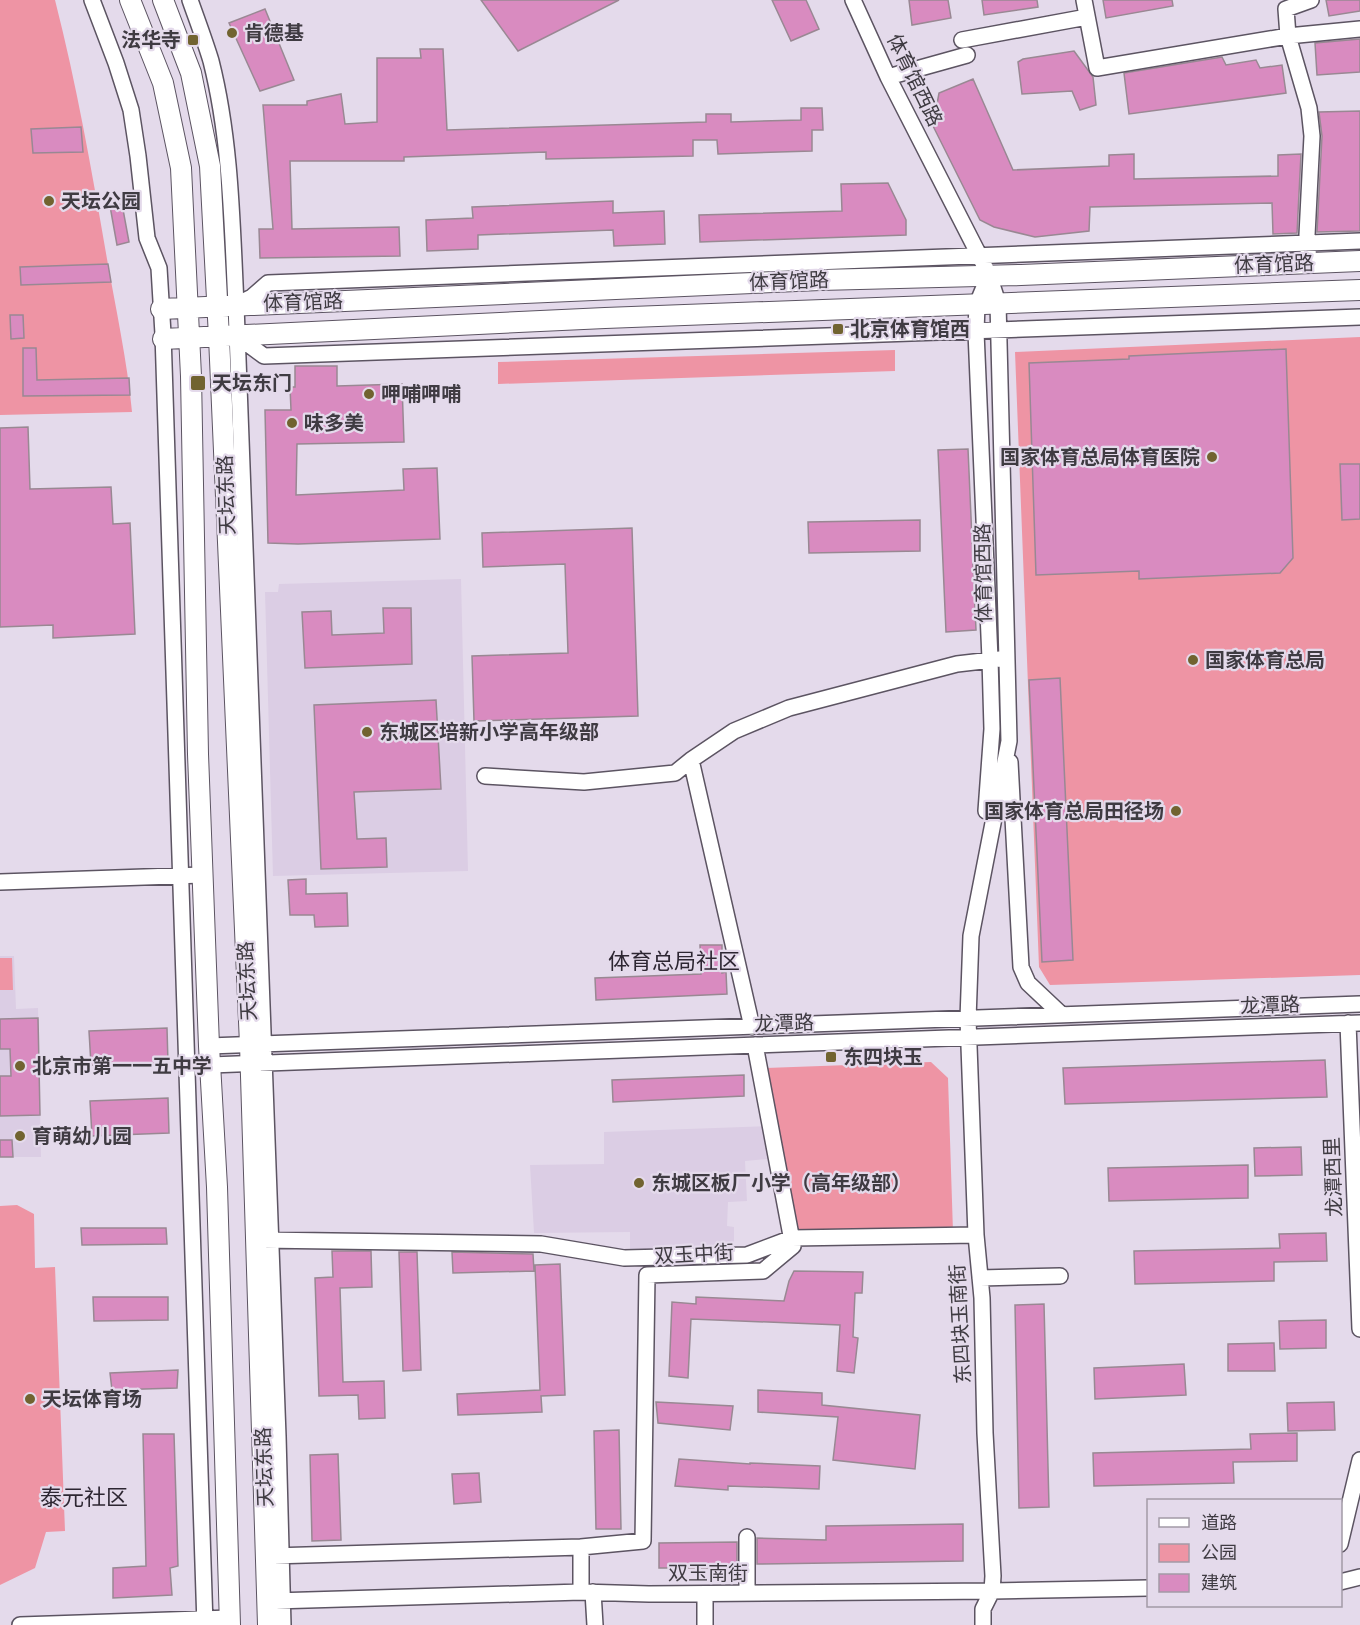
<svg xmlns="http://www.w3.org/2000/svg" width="1360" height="1625" font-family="Poppins,'Noto Sans SC',sans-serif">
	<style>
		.built { fill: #dbcde4 }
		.green { fill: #ee94a4 }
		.building { fill: #d98bc0; stroke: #998893; stroke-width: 1.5 }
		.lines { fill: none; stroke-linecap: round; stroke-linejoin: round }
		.minor-casing { stroke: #5c5462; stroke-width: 18 }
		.major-casing { stroke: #5c5462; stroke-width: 22 }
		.minor { stroke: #fff; stroke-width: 15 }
		.major { stroke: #fff; stroke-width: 20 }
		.poi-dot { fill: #716330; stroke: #e4daeb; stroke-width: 2 }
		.labels { text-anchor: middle; stroke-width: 4.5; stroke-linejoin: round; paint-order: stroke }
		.poi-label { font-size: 20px; font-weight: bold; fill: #3f3b42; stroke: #e4daeb; text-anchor: start }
		.street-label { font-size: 20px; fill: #3f3b42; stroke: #e4daeb }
		.quarter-label { font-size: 22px; fill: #2d2632; stroke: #e4daeb }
	</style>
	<rect width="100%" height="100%" fill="#e4daeb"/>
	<path class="built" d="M 461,579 L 468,871 L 273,876 L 265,592 L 278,592 L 279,584 Z
		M 0,956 L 14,956 L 16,1009 L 38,1008 L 41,1157 L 0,1157 Z
		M 768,1126 L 768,1159 L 745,1161 L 747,1201 L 728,1202 L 727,1226 L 734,1227 L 734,1252 L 630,1252 L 630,1232 L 534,1233 L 530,1165 L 604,1164 L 604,1132 Z"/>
	<path class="green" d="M 0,0 L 55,0 C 77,86 92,172 107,259 C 116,310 127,360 132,412 L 0,415 Z
		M 1360,337 L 1360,975 L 1050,985 L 1039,967 L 1015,352 Z
		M 895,350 L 895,371 L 498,384 L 498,362 Z
		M 0,958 L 12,958 L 13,990 L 0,990 Z
		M 931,1062 L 948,1078 L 953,1232 L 806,1233 L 797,1228 L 766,1068 Z
		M 17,1205 L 34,1214 L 35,1268 L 55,1267 L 65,1531 L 46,1532 L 35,1568 L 0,1585 L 0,1206 Z"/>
	<path class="building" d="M 481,0 L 619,0 L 518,51 Z
		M 772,0 L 806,0 L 819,29 L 791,41 Z
		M 909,0 L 948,0 L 951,18 L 912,25 Z
		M 982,0 L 1037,0 L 1038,7 L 984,15 Z
		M 1103,0 L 1172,0 L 1173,6 L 1106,18 Z
		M 1326,0 L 1360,0 L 1360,11 L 1329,16 Z
		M 265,9 L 294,80 L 260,91 L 229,23 Z
		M 1360,39 L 1360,72 L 1317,75 L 1315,43 Z
		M 420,49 L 443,49 L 447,130 L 706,122 L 706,114 L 731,114 L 731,122 L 801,120 L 801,108 L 822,108 L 823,130 L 812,130 L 812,151 L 718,154 L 717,140 L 693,140 L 693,156 L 546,159 L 546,152 L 404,157 L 404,161 L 290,161 L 292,229 L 399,227 L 400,256 L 260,258 L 259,229 L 273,229 L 263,105 L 307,105 L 307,101 L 341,94 L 345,124 L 377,122 L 377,58 L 421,58 Z
		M 1074,51 L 1093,77 L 1096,105 L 1080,110 L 1072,91 L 1022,94 L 1018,62 L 1023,59 Z
		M 1222,57 L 1226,65 L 1256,60 L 1260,68 L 1282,65 L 1286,93 L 1129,114 L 1124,73 Z
		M 973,79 L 1013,170 L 1109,166 L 1109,155 L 1134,154 L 1134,179 L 1278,176 L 1278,155 L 1301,154 L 1297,233 L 1273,234 L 1272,203 L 1090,207 L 1089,231 L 1035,237 L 994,227 L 980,220 L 933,126 L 939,93 Z
		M 1360,111 L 1360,231 L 1317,232 L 1322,136 L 1319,112 Z
		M 81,127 L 83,152 L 33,153 L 31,129 Z
		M 888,183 L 906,220 L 906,235 L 700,242 L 699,215 L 842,211 L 841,184 Z
		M 613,201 L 613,213 L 664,211 L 665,244 L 614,246 L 613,230 L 478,235 L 478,249 L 427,251 L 426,220 L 473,218 L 472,207 Z
		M 122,204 L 129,242 L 117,245 L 110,206 Z
		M 108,264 L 111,282 L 21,285 L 20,267 Z
		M 10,315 L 23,315 L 24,338 L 11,339 Z
		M 23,348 L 36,348 L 37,380 L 129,378 L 130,395 L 23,396 Z
		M 1286,349 L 1293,558 L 1280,573 L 1139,579 L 1139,571 L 1036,575 L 1029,363 L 1129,359 L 1129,356 Z
		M 295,366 L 337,366 L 337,386 L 402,384 L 404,442 L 297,444 L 296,495 L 404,490 L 403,469 L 437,468 L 440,539 L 298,544 L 268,543 L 265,410 L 291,410 L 290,387 L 295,387 Z
		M 28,427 L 30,489 L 111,487 L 113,524 L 130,523 L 135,634 L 53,638 L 53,625 L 0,627 L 0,428 Z
		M 968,449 L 976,630 L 946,632 L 938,450 Z
		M 1340,464 L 1360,464 L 1360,519 L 1342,520 Z
		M 920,520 L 920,551 L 809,553 L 808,522 Z
		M 632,528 L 638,716 L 474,721 L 472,656 L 568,653 L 565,564 L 483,567 L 482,533 Z
		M 383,608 L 411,608 L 412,664 L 305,668 L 302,612 L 331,611 L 332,635 L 384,633 Z
		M 1060,678 L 1073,960 L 1042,962 L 1029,680 Z
		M 436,700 L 441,789 L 354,792 L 357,839 L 386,838 L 387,867 L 321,869 L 314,705 Z
		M 306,879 L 306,894 L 347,893 L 348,926 L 315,927 L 314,915 L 290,915 L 288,880 Z
		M 700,945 L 722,945 L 722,973 L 726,972 L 727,994 L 596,1000 L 595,978 L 701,974 Z
		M 38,1018 L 40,1115 L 0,1116 L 0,1076 L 11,1076 L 10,1049 L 0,1049 L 0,1019 Z
		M 167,1028 L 168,1063 L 91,1065 L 89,1031 Z
		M 1325,1060 L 1327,1097 L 1065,1104 L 1063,1068 Z
		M 744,1075 L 744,1096 L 613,1102 L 612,1080 Z
		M 168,1098 L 169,1133 L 92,1136 L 90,1101 Z
		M 0,1140 L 12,1140 L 13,1157 L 0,1157 Z
		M 1301,1147 L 1302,1175 L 1255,1176 L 1254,1148 Z
		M 1248,1165 L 1248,1198 L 1109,1201 L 1108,1168 Z
		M 81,1228 L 166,1228 L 167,1244 L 82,1245 Z
		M 1326,1233 L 1327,1261 L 1274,1262 L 1274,1281 L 1135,1284 L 1134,1251 L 1280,1248 L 1279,1234 Z
		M 332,1251 L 371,1251 L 372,1287 L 340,1288 L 343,1382 L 384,1381 L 385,1418 L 359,1419 L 358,1395 L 319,1396 L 315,1278 L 333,1277 Z
		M 399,1252 L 417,1252 L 421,1370 L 403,1371 Z
		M 452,1252 L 533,1254 L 534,1271 L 453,1273 Z
		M 560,1264 L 565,1395 L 541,1396 L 542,1412 L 458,1415 L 457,1394 L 540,1390 L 535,1265 Z
		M 794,1271 L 863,1272 L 862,1293 L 855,1293 L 853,1337 L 858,1338 L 854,1373 L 837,1371 L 840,1325 L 691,1319 L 688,1378 L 669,1376 L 672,1302 L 696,1304 L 696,1297 L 784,1301 L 789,1281 Z
		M 93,1297 L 168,1297 L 168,1320 L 94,1321 Z
		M 1044,1304 L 1049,1507 L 1019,1508 L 1015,1305 Z
		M 1326,1320 L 1326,1348 L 1280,1349 L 1279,1321 Z
		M 1274,1343 L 1275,1371 L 1228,1371 L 1228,1344 Z
		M 1184,1364 L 1186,1395 L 1095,1399 L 1094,1368 Z
		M 178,1370 L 177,1388 L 112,1390 L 110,1373 Z
		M 758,1390 L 822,1393 L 822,1405 L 920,1415 L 915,1469 L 833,1460 L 838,1417 L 758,1412 Z
		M 656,1402 L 733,1406 L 730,1430 L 658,1423 Z
		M 1334,1402 L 1335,1430 L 1288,1431 L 1287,1403 Z
		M 619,1430 L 621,1529 L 596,1529 L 594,1431 Z
		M 1297,1433 L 1297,1461 L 1233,1462 L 1234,1483 L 1094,1486 L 1093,1453 L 1251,1449 L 1250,1434 Z
		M 143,1434 L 174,1434 L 178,1566 L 170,1568 L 172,1595 L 113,1598 L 113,1568 L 146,1566 Z
		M 338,1454 L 341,1540 L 312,1541 L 310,1455 Z
		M 679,1459 L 750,1464 L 750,1463 L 820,1466 L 819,1489 L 728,1486 L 728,1490 L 675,1486 Z
		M 479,1473 L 481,1502 L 454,1504 L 452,1474 Z
		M 963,1524 L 963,1561 L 757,1564 L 757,1538 L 826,1540 L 826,1526 Z
		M 737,1542 L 737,1568 L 659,1568 L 659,1543 Z"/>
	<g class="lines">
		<g class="minor-casing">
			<path id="minor" d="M 92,0 L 116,63 L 131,110 L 138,156 L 147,238 L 159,268 L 163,334 L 205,1625
				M 190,0 C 197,20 205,41 211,61 C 231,140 232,224 236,305 L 278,1436 L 283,1625
				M 853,0 L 888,77 L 980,257 L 989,275 L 998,303 L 1009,741 L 971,936 L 968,1019 L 976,1235 L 982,1298 L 985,1433 L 993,1576 L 992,1591 L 983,1609 L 983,1625
				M 1084,0 L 1097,68 L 1288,36 L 1360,29
				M 962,40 L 1087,17
				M 888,77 L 967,55
				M 1309,263 L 1307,235 L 1312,136 L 1309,108 L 1288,36 L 1286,9 L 1311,0
				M 236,305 L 252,297 L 268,283 L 1360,241
				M 237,336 L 264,356 L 1360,317
				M 691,760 L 752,1027
				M 1010,762 L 1021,967 L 1028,983 L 1062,1015
				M 485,776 L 584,782 L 675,773 L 691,760 L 734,731 L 789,708 L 957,664 L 1000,659
				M 986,811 L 992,729 L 990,659 L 976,332 L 977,304 L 989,275
				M 0,882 L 202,875
				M 1348,1023 L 1360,1329
				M 209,1046 L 1360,1004
				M 211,1065 L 1360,1023
				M 261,1240 L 541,1244 L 624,1258 L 747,1255 L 792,1238 L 976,1235
				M 980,1278 L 1060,1276
				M 747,1537 L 747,1593
				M 1340,1544 L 1360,1460
				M 272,1556 L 581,1547
				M 1340,1582 L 1360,1577
				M 581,1592 L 581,1547 L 643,1541 L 647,1275 L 763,1271 L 793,1246 L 755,1045
				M 593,1592 L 595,1625
				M 705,1594 L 705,1625
				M 274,1601 L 581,1592 L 649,1594 L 992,1591 L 1148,1588
				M 20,1625 L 230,1618"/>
		</g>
		<g class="major-casing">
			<path id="major" d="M 130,0 L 163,83 L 181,168 L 191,376 L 198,754 L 209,1046 L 217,1187 L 230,1625
				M 163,0 L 191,73 L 210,166 L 219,337 L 250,1044 L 268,1625
				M 161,309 L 820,280 L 1021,275 L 1360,261
				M 163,339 L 605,318 L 1360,290"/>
		</g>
		<use href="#minor" class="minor"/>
		<use href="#major" class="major"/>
	</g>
	<g class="poi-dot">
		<circle cx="232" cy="33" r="6"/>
		<rect x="187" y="34" width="12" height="12" rx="3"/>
		<circle cx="49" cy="201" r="6"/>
		<rect x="832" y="323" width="12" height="12" rx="3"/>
		<rect x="190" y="375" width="16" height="16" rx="3"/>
		<circle cx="369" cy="394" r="6"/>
		<circle cx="292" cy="423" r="6"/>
		<circle cx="1212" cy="457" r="6"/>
		<circle cx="1193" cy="660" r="6"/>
		<circle cx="367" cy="732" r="6"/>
		<circle cx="1176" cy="811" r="6"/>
		<rect x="825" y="1051" width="12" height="12" rx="3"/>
		<circle cx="20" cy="1066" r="6"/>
		<circle cx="20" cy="1136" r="6"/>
		<circle cx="639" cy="1183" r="6"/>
		<circle cx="30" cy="1399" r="6"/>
	</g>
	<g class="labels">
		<g class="poi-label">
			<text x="244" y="40">肯德基</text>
			<text x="181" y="47" text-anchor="end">法华寺</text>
			<text x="61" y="208">天坛公园</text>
			<text x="850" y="336">北京体育馆西</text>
			<text x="212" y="390">天坛东门</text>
			<text x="381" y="401">呷哺呷哺</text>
			<text x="304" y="430">味多美</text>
			<text x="1200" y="464" text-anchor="end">国家体育总局体育医院</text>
			<text x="1205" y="667">国家体育总局</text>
			<text x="379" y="739">东城区培新小学高年级部</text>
			<text x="1164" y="818" text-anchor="end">国家体育总局田径场</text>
			<text x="843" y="1064">东四块玉</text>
			<text x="32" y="1073">北京市第一一五中学</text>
			<text x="32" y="1143">育萌幼儿园</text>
			<text x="651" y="1190">东城区板厂小学（高年级部）</text>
			<text x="42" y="1406">天坛体育场</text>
		</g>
		<g class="street-label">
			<text transform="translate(915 80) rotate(64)" y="7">体育馆西路</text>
			<text transform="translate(1274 264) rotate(-2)" y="7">体育馆路</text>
			<text transform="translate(789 281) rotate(-2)" y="7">体育馆路</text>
			<text transform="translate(303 302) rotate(-2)" y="7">体育馆路</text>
			<text transform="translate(226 495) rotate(-92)" y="7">天坛东路</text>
			<text transform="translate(983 573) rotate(-91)" y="7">体育馆西路</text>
			<text transform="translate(247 981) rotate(-93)" y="7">天坛东路</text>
			<text transform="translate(1270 1005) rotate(-2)" y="7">龙潭路</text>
			<text transform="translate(784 1023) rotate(-2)" y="7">龙潭路</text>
			<text transform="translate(1333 1177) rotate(-92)" y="7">龙潭西里</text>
			<text transform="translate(694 1254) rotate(-3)" y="7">双玉中街</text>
			<text transform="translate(960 1324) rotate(-93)" y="7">东四块玉南街</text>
			<text transform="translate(264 1467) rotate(-92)" y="7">天坛东路</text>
			<text x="708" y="1580">双玉南街</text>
		</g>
		<g class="quarter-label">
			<text x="674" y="969">体育总局社区</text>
			<text x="84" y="1505">泰元社区</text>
		</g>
	</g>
	<rect x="1147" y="1499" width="195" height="108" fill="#e4daeb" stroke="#a29aa7" stroke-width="1.5"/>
	<rect x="1159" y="1518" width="30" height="9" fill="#ffffff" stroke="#a29aa7" stroke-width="1.5"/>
	<text x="1201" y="1529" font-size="18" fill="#3f3b42">道路</text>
	<rect x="1159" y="1544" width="30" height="18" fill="#ee94a4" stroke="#a29aa7" stroke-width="1.5"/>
	<text x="1201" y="1559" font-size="18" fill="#3f3b42">公园</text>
	<rect x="1159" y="1574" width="30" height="18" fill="#d98bc0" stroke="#a29aa7" stroke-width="1.5"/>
	<text x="1201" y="1589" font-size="18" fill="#3f3b42">建筑</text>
</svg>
